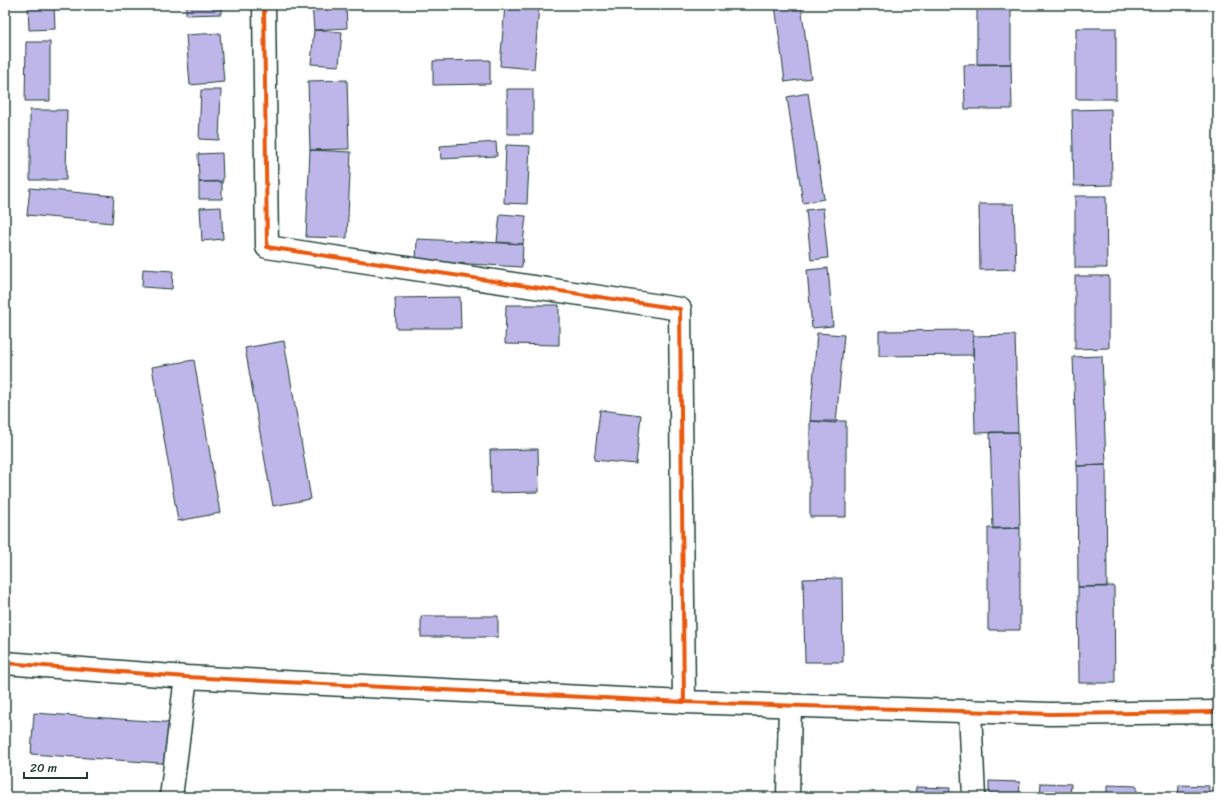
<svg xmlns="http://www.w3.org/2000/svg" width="1223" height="802" font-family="Sriracha,sans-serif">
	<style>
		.building { fill: #beb6e8; stroke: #1f3d34 }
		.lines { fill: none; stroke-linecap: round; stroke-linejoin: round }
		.minor-casing { stroke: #1f3d34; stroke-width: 25 }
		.minor { stroke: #fff; stroke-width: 22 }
		.cycleway-casing { stroke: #fff; stroke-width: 6 }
		.cycleway { stroke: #e8590c; stroke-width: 4 }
	</style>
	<rect width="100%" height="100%" fill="#fff"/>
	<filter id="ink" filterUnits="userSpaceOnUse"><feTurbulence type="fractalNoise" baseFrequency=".025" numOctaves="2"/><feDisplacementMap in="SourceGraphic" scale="8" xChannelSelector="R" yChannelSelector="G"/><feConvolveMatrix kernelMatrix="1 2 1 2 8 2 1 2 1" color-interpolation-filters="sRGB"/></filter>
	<g filter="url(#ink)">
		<path class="building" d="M 28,5 L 54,5 L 55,29 L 29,30 Z
			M 186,5 L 221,5 L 221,14 L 186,15 Z
			M 312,5 L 346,5 L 347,28 L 314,30 Z
			M 505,5 L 539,5 L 534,69 L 500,66 Z
			M 775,5 L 801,5 L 811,78 L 785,82 Z
			M 977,5 L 1011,5 L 1011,64 L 977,64 Z
			M 1076,28 L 1116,28 L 1116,99 L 1076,99 Z
			M 314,30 L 342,32 L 339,66 L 311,64 Z
			M 220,33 L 224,82 L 190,85 L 186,35 Z
			M 26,42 L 50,42 L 50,101 L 25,101 Z
			M 490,60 L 490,84 L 433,85 L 433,61 Z
			M 1011,64 L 1012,109 L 965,109 L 964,65 Z
			M 347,80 L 349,149 L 310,150 L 308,81 Z
			M 507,89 L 533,89 L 533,134 L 507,134 Z
			M 201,90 L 221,90 L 219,140 L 199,139 Z
			M 808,93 L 824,199 L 803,203 L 787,97 Z
			M 1111,109 L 1112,185 L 1074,186 L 1072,110 Z
			M 30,110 L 67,110 L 66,180 L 30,180 Z
			M 496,142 L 497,156 L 441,159 L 440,146 Z
			M 506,145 L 530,146 L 527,204 L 504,203 Z
			M 310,150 L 351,152 L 347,238 L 306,237 Z
			M 222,153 L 223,181 L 199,182 L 198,154 Z
			M 199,182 L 222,182 L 222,199 L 199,199 Z
			M 30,188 L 114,196 L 112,223 L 27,215 Z
			M 1075,196 L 1106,196 L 1107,268 L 1075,268 Z
			M 979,204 L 1014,204 L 1016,269 L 980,270 Z
			M 221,207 L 223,239 L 202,241 L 200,208 Z
			M 823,208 L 828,258 L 811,260 L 806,210 Z
			M 500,214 L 526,216 L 523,244 L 497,242 Z
			M 417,239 L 523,244 L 522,267 L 416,261 Z
			M 828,268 L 833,326 L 812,328 L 807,270 Z
			M 143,269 L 173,271 L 172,289 L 142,287 Z
			M 1075,276 L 1109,276 L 1109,348 L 1075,349 Z
			M 460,297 L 461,328 L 396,328 L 395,298 Z
			M 506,305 L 559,305 L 559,345 L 505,344 Z
			M 973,330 L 973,355 L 879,356 L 879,331 Z
			M 817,333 L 844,335 L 836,423 L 810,421 Z
			M 1015,335 L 1018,432 L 975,433 L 973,336 Z
			M 284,341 L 311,499 L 273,506 L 245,348 Z
			M 1102,356 L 1106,465 L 1077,466 L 1073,357 Z
			M 194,360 L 220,513 L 178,521 L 152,367 Z
			M 600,410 L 641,415 L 636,464 L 594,460 Z
			M 810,421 L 846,421 L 846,517 L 810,517 Z
			M 990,432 L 1018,432 L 1020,528 L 993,529 Z
			M 538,449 L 539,492 L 491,493 L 490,450 Z
			M 1106,465 L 1107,587 L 1078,587 L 1077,466 Z
			M 988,528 L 1020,528 L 1020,630 L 988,630 Z
			M 842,578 L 843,662 L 805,662 L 803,579 Z
			M 1114,586 L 1115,683 L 1079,683 L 1078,587 Z
			M 421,616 L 498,616 L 498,637 L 421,637 Z
			M 34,713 L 177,723 L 174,764 L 31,754 Z
			M 989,781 L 1020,782 L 1019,797 L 989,797 Z
			M 1041,783 L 1071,784 L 1070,797 L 1040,797 Z
			M 1107,785 L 1137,786 L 1137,797 L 1107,797 Z
			M 1179,785 L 1209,786 L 1208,797 L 1178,797 Z
			M 916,787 L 950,788 L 949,797 L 915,797 Z"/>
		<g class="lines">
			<g class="minor-casing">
				<path id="minor" d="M 264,5 L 267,247 L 680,309 L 684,702
					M 5,663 L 186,677 L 684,702 L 1051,714 L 1218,712
					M 970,711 L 974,797
					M 171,797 L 186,677
					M 788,797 L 790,705"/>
			</g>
			<use href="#minor" class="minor"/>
			<g class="cycleway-casing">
				<path id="cycleway" d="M 264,5 L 267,247 L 680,309 L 684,702
					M 5,663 L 186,677 L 684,702 L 1051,714 L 1218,712"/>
			</g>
			<use href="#cycleway" class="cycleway"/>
		</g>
	</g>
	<rect width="1223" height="802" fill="none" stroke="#fff" stroke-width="20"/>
	<rect x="10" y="10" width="1203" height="782" fill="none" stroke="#1f3d34" stroke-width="1.5" filter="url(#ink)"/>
	<path d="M24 772v6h63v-6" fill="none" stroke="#1f3d34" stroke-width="2"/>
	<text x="30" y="772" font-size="12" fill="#1f3d34" stroke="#ffffff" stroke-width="3" paint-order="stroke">20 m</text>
</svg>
